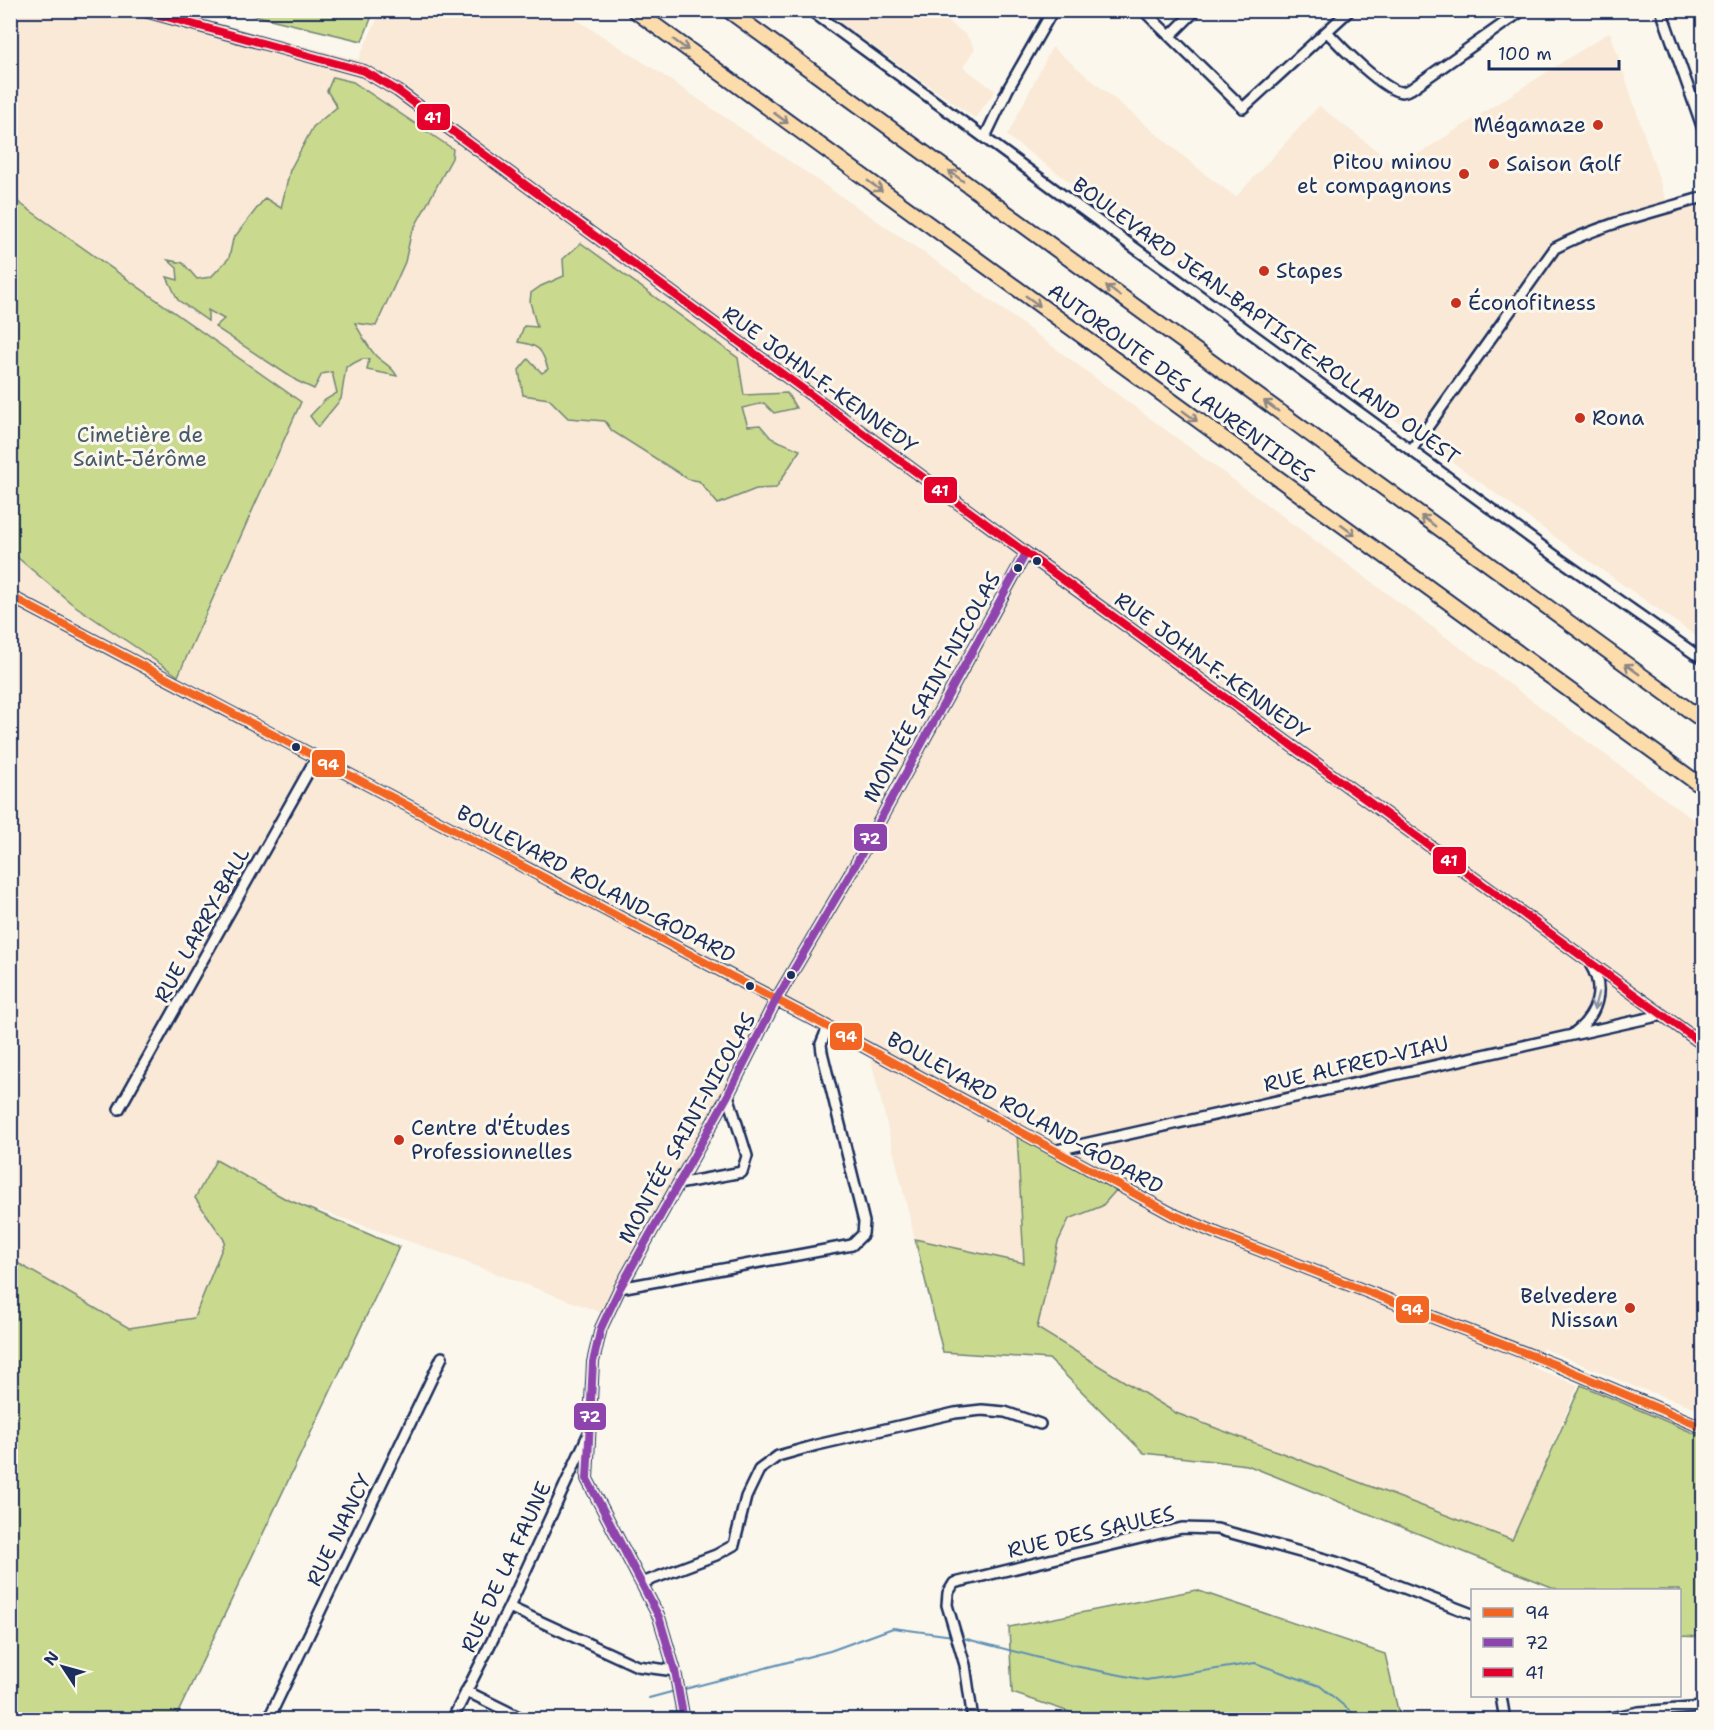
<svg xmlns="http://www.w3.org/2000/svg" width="1714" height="1730" font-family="'Shantell Sans',sans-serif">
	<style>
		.built { fill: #f9e9d6 }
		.green { fill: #c9da8e; stroke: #728476; stroke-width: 1.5 }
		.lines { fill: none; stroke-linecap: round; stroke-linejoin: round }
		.stream { stroke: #5f8eb4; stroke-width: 2 }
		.minor-casing { stroke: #1b2f5e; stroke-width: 14 }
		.highway-casing { stroke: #1b2f5e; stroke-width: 18 }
		.minor { stroke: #fbf7ec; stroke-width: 9 }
		.highway { stroke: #fddcac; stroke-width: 14 }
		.bus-1-casing { stroke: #fbf7ec; stroke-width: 12 }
		.bus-2-casing { stroke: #fbf7ec; stroke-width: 12 }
		.bus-3-casing { stroke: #fbf7ec; stroke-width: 12 }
		.bus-1 { stroke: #f26522; stroke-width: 8 }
		.bus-2 { stroke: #8e44ad; stroke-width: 8 }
		.bus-3 { stroke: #e4002b; stroke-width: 8 }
		.oneway { stroke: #8c8685 }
		.oneway2 { stroke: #8b93a5 }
		.poi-dot { fill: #c8321e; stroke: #fbf7ec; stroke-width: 2 }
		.bus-dot { fill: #1b2f5e; stroke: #fbf7ec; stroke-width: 2 }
		.labels { text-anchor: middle; stroke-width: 6; stroke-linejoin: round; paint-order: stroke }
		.poi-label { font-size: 21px; fill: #1b2f5e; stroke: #fbf7ec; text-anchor: start }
		.street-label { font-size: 21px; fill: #1b2f5e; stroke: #fbf7ec }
		.park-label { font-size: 21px; fill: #465a6a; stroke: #fbf7ec }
		.line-badge { stroke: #fbf7ec; stroke-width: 2 }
		.badge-label { font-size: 16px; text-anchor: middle; font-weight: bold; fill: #fff }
	</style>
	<rect width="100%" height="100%" fill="#fbf7ec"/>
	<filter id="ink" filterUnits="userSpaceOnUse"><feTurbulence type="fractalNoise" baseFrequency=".0167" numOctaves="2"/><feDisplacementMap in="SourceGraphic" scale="12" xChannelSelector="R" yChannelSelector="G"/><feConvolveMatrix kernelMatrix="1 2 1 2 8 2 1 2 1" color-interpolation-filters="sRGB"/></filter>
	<g filter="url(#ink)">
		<path class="built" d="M 11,11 L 171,11 L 358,60 L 381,11 L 563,11 L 657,71 L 949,270 L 1703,827 L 1703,1410 L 1633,1386 L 1543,1348 L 1532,1367 L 1578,1385 L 1512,1540 L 1176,1413 L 1037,1328 L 1050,1274 L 915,1239 L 870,1056 L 776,1000 L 605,1314 L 428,1248 L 284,1198 L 216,1161 L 195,1198 L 225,1241 L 194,1318 L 129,1328 L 11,1259 Z
			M 823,11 L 934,11 L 966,35 L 975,48 L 963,67 L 995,91 L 975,118 Z
			M 1610,32 L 1668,206 L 1703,195 L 1703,641 L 1551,534 L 1007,136 L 1052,47 L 1206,175 L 1236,197 L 1319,106 L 1398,167 Z"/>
		<path class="green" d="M 237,11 L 374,11 L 362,41 Z
			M 333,77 L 353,82 L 453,149 L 452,158 L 411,234 L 405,262 L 376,326 L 355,323 C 361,334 367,346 376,356 C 383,363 392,366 397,376 L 367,370 L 369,359 L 362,359 L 346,367 L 341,399 L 318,427 L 310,416 L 325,400 L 337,393 L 332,372 L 322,374 L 314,389 L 297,381 L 215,327 L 224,319 L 208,310 L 208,321 L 178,300 L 167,277 L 178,280 L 177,268 L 168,260 L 183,263 L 197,279 L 211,277 L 229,258 L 233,239 L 265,198 L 281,208 L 290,170 L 313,127 L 337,107 L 327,91 Z
			M 11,197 L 301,402 L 178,676 L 71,603 L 11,552 Z
			M 581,243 L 738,358 L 744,395 L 787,393 L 796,408 L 774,413 L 764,403 L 742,408 L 748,426 L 760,425 L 771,438 L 800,450 L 776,488 L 756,489 L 718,504 L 699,481 L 688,479 L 612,431 L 605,421 L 568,418 L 549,399 L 523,395 L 519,370 L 528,359 L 542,373 L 548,369 C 542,349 539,345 518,342 L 524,326 L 537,327 L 530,302 L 531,293 L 541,286 L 564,276 L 563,259 Z
			M 1017,1132 L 1119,1187 L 1102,1206 L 1069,1219 L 1058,1242 L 1037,1328 L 1176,1413 L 1512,1540 L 1581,1385 L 1703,1437 L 1703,1637 L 1680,1636 L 1680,1590 L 1559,1590 L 1247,1465 L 1144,1453 L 1049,1359 L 943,1352 L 915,1239 L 1024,1263 Z
			M 216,1160 L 284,1198 L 399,1247 L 175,1719 L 11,1719 L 11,1259 L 129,1328 L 194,1318 L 225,1241 L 195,1198 Z
			M 1196,1590 L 1385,1654 L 1400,1719 L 1091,1719 L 1012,1693 L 1009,1627 Z"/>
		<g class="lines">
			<path class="stream" d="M 959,1637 L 1059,1663 L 1146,1680 L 1255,1663 L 1320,1686 L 1361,1720
				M 681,1690 L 830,1651 L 893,1628 L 953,1636
				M 649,1698 L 675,1691"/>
			<g class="minor-casing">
				<path id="minor" d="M 141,10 L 364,71 L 398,91 L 1026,553 L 1704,1045
					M 810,10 L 1558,558 L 1695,654 L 1704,658
					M 1143,10 L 1243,108 L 1350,10
					M 1661,10 L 1704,132
					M 1327,32 C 1339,45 1385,92 1402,92 C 1405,92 1408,90 1411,89 L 1523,10
					M 1170,36 L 1196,10
					M 985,137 L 1008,89 L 1053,10
					M 1412,449 L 1555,248 C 1601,224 1654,212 1704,197
					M 10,596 L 828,1027 L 1172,1214 L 1216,1233 L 1556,1365 L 1704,1428
					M 1574,1033 C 1597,1016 1606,989 1590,964
					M 119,1109 L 316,758
					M 1057,1150 L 1662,1015
					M 678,1184 L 742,1172 L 747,1156 L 728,1095
					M 620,1288 L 852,1245 L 863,1234 L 864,1222 L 822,1052 L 821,1044 L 828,1027
					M 642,1583 L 716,1555 L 734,1545 L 746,1497 L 759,1470 L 778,1456 L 817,1445 L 955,1413 L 982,1410 L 1005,1412 L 1040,1424
					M 509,1607 L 637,1666 L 675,1671
					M 466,1691 L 525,1720
					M 1501,1696 L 1505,1720
					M 268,1720 L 442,1357
					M 452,1720 L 509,1607 L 588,1435
					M 684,1720 L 675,1671 L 659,1617 L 587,1479 L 593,1362 L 601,1328 L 620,1288 L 728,1095 L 776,1000 L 856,864 L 1026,553
					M 973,1720 L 965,1665 L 947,1605 L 948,1593 L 954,1583 L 1182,1528 L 1217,1529 L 1336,1562 L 1472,1614
					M 1600,1720 L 1639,1712 L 1704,1707"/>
			</g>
			<g class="highway-casing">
				<path id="highway" d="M 634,10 L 1704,788
					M 728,10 L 1704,721"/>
			</g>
			<use href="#minor" class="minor"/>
			<use href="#highway" class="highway"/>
			<g class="bus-1-casing">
				<path id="bus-1" d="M 10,596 L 828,1027 L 1172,1214 L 1216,1233 L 1556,1365 L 1704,1428"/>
			</g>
			<g class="bus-2-casing">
				<path id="bus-2" d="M 684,1720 L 675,1671 L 659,1617 L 587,1479 L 593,1362 L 601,1328 L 620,1288 L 728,1095 L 776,1000 L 856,864 L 1026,553"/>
			</g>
			<g class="bus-3-casing">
				<path id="bus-3" d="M 141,10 L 364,71 L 398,91 L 1026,553 L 1704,1045"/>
			</g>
			<use href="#bus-1" class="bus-1"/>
			<use href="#bus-2" class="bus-2"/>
			<use href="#bus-3" class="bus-3"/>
		</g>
		<defs><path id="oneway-shaft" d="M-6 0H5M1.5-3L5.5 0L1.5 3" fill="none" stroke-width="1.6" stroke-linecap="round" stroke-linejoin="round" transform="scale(1.5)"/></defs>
		<g class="oneway">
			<use href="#oneway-shaft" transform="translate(681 45) rotate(36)"/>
			<use href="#oneway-shaft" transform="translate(781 118) rotate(36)"/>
			<use href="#oneway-shaft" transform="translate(956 176) rotate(-144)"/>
			<use href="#oneway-shaft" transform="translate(875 186) rotate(36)"/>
			<use href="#oneway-shaft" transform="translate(1113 291) rotate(-144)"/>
			<use href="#oneway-shaft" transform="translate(1033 301) rotate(36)"/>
			<use href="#oneway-shaft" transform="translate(1271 406) rotate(-144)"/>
			<use href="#oneway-shaft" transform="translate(1190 416) rotate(36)"/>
			<use href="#oneway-shaft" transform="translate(1428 521) rotate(-144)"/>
			<use href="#oneway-shaft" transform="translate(1348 530) rotate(36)"/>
			<use href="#oneway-shaft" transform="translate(1632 669) rotate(-144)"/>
		</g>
		<use class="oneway2" href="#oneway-shaft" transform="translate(1596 1001) rotate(105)"/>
	</g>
	<g class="poi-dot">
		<circle cx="1598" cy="125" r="6"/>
		<circle cx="1494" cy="164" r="6"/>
		<circle cx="1464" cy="174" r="6"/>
		<circle cx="1264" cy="271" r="6"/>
		<circle cx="1456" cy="303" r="6"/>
		<circle cx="1580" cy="418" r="6"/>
		<circle cx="399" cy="1140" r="6"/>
		<circle cx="1630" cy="1308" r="6"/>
	</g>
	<g class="bus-dot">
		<circle cx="1037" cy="561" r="5"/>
		<circle cx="1018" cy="568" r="5"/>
		<circle cx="296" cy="747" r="5"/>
		<circle cx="791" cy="975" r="5"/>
		<circle cx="750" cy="986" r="5"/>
	</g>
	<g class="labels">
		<g class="poi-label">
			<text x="1586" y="132" text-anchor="end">Mégamaze</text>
			<text x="1452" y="169" text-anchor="end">Pitou minou<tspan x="1452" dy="24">et compagnons</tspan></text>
			<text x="1506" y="171">Saison Golf</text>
			<text x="1276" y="278">Stapes</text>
			<text x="1468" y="310">Éconofitness</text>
			<text x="1592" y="425">Rona</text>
			<text x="411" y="1135">Centre d'Études<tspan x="411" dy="24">Professionnelles</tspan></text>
			<text x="1618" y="1303" text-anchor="end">Belvedere<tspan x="1618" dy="24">Nissan</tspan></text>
		</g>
		<g class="street-label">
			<text transform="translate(1266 321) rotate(36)" y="7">BOULEVARD JEAN-BAPTISTE-ROLLAND OUEST</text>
			<text transform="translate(820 380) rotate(36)" y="7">RUE JOHN-F.-KENNEDY</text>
			<text transform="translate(1181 383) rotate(36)" y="7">AUTOROUTE DES LAURENTIDES</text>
			<text transform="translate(1212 666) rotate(36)" y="7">RUE JOHN-F.-KENNEDY</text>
			<text transform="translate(932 687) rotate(-61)" y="7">MONTÉE SAINT-NICOLAS</text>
			<text transform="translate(596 884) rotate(28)" y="7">BOULEVARD ROLAND-GODARD</text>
			<text transform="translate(202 925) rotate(-61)" y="7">RUE LARRY-BALL</text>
			<text transform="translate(1356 1064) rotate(-13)" y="7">RUE ALFRED-VIAU</text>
			<text transform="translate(1025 1113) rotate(29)" y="7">BOULEVARD ROLAND-GODARD</text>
			<text transform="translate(687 1128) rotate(-61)" y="7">MONTÉE SAINT-NICOLAS</text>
			<text transform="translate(339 1530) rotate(-64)" y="7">RUE NANCY</text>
			<text transform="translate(1091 1532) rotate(-13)" y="7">RUE DES SAULES</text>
			<text transform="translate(506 1567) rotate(-65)" y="7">RUE DE LA FAUNE</text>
		</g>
		<g class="park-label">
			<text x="140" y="442">Cimetière de<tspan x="140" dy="24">Saint-Jérôme</tspan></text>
		</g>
	</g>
	<g class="line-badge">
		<rect x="416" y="103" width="35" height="28" rx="6" fill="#e4002b"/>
		<rect x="923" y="476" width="35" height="28" rx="6" fill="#e4002b"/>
		<rect x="311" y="749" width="35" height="29" rx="6" fill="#f26522"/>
		<rect x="853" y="823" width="35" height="29" rx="6" fill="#8e44ad"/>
		<rect x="1432" y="846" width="35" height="29" rx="6" fill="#e4002b"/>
		<rect x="829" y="1022" width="34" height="29" rx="6" fill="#f26522"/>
		<rect x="1395" y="1295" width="35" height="29" rx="6" fill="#f26522"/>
		<rect x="573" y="1402" width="34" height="29" rx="6" fill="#8e44ad"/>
	</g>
	<g class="badge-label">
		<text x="433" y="123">41</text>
		<text x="940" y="496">41</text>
		<text x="328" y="770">94</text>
		<text x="870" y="844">72</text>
		<text x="1449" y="866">41</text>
		<text x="846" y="1042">94</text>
		<text x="1412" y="1315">94</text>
		<text x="590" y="1422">72</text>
	</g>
	<rect width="1714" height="1730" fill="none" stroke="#fbf7ec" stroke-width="36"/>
	<rect x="18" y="18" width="1678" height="1694" fill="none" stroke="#1b2f5e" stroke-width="2" filter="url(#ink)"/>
	<rect x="1471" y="1589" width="210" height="108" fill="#fbf7ec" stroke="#a1a7b3" stroke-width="1.5"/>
	<rect x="1483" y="1608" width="30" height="9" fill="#f26522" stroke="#a1a7b3" stroke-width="1.5"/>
	<text x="1525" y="1619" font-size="18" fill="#1b2f5e">94</text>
	<rect x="1483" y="1638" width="30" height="9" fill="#8e44ad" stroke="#a1a7b3" stroke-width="1.5"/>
	<text x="1525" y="1649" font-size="18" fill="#1b2f5e">72</text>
	<rect x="1483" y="1668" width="30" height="9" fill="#e4002b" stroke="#a1a7b3" stroke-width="1.5"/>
	<text x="1525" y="1679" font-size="18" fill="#1b2f5e">41</text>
	<g transform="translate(63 1667) rotate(306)" stroke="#fbf7ec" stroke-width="4.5" paint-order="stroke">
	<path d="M0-4.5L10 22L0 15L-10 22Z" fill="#1b2f5e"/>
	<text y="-9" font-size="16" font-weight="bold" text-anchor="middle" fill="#1b2f5e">N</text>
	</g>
	<path d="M1489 60v9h130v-9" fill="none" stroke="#1b2f5e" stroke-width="3"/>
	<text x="1498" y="60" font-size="18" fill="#1b2f5e" stroke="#fbf7ec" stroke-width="4.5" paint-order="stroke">100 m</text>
</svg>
